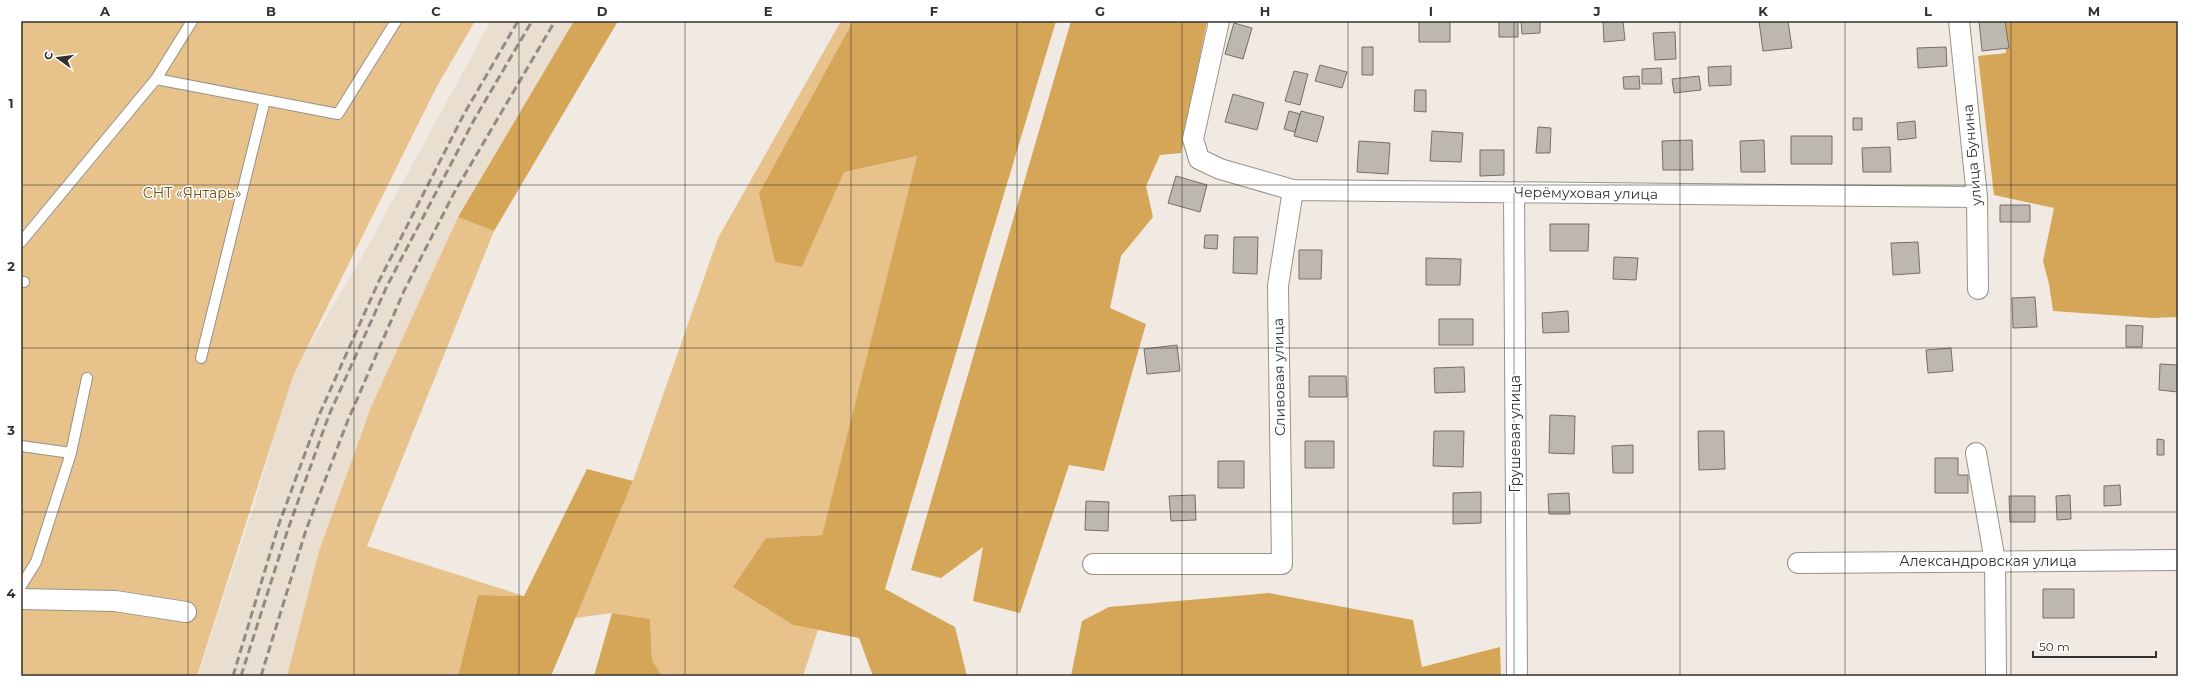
<svg xmlns="http://www.w3.org/2000/svg" width="2199" height="697" font-family="Montserrat,sans-serif">
	<style>
		.built { fill: #e9ded0 }
		.green { fill: #e7c28b }
		.forest { fill: #d5a558 }
		.building { fill: #bcb7af; stroke: #746f68 }
		.lines { fill: none; stroke-linecap: round; stroke-linejoin: round }
		.lane-casing { stroke: #97928a; stroke-width: 12 }
		.street-casing { stroke: #97928a; stroke-width: 22 }
		.lane { stroke: #fff; stroke-width: 10 }
		.street { stroke: #fff; stroke-width: 20 }
		.rail { stroke: #8f8b86; stroke-width: 3; stroke-dasharray: 8 4; stroke-linecap: butt }
		.grid { fill: none; stroke: #33312e; stroke-width: 1; stroke-opacity: 0.55 }
		.labels { text-anchor: middle; stroke-width: 3; stroke-linejoin: round; paint-order: stroke }
		.street-label { font-size: 14px; fill: #33312e; stroke: #fff }
		.park-label { font-size: 14px; fill: #725117; stroke: #fff }
		.neatline { fill: none; stroke: #33312e; stroke-width: 1.5 }
		.grid-label { font-size: 13px; text-anchor: middle; font-weight: bold; fill: #33312e }
	</style>
	<rect width="100%" height="100%" fill="#f0eae2"/>
	<path class="built" d="M 491,21 L 574,21 L 458,217 L 371,407 L 319,551 L 287,676 L 198,676 L 257,496 L 292,375 L 359,262 Z"/>
	<path class="green" d="M 21,21 L 475,21 L 436,88 L 293,376 L 197,676 L 21,676 Z
		M 841,21 L 853,21 L 759,193 L 802,267 L 843,172 L 917,156 L 822,535 L 766,538 L 793,625 L 818,630 L 803,676 L 662,676 L 652,660 L 650,619 L 612,613 L 575,618 L 633,481 L 718,238 Z
		M 458,217 L 494,231 L 367,546 L 524,596 L 478,595 L 458,676 L 287,676 L 319,551 L 371,407 Z"/>
	<path class="forest" d="M 574,21 L 618,21 L 494,231 L 458,217 Z
		M 853,21 L 1056,21 L 885,589 L 955,627 L 967,676 L 873,676 L 859,638 L 793,625 L 733,587 L 766,538 L 822,535 L 917,156 L 844,172 L 802,267 L 775,262 L 759,193 Z
		M 1071,21 L 1207,21 L 1181,153 L 1160,155 L 1146,186 L 1153,217 L 1121,256 L 1110,308 L 1146,324 L 1104,471 L 1069,465 L 1020,613 L 973,601 L 983,547 L 941,578 L 911,570 Z
		M 2003,21 L 2178,21 L 2178,317 L 2152,318 L 2053,311 L 2049,284 L 2043,261 L 2054,208 L 1994,195 L 1978,56 L 2006,53 Z
		M 587,469 L 633,481 L 551,676 L 458,676 L 478,595 L 524,596 Z
		M 1269,593 L 1413,620 L 1422,667 L 1500,647 L 1501,676 L 1071,676 L 1082,621 L 1109,607 Z
		M 612,613 L 650,619 L 652,660 L 662,676 L 594,676 Z"/>
	<path class="building" d="M 1419,21 L 1450,21 L 1450,42 L 1419,42 Z
		M 1499,21 L 1518,21 L 1518,37 L 1499,37 Z
		M 1521,21 L 1540,21 L 1540,33 L 1522,34 Z
		M 1603,21 L 1623,21 L 1625,40 L 1604,42 Z
		M 1759,21 L 1788,21 L 1792,48 L 1763,51 Z
		M 1979,21 L 2005,21 L 2009,48 L 1982,51 Z
		M 1234,23 L 1252,28 L 1243,59 L 1225,54 Z
		M 1675,32 L 1676,59 L 1655,60 L 1653,33 Z
		M 1362,47 L 1373,47 L 1373,75 L 1362,75 Z
		M 1946,47 L 1947,66 L 1918,68 L 1917,48 Z
		M 1320,65 L 1347,72 L 1342,88 L 1315,81 Z
		M 1731,66 L 1731,85 L 1709,86 L 1708,67 Z
		M 1661,68 L 1662,84 L 1642,84 L 1642,69 Z
		M 1294,71 L 1308,74 L 1300,105 L 1285,101 Z
		M 1639,76 L 1640,89 L 1624,89 L 1623,77 Z
		M 1699,76 L 1701,90 L 1674,93 L 1672,79 Z
		M 1415,90 L 1426,90 L 1426,112 L 1414,111 Z
		M 1233,94 L 1264,103 L 1257,130 L 1225,122 Z
		M 1289,111 L 1300,114 L 1295,132 L 1284,129 Z
		M 1301,111 L 1324,117 L 1317,142 L 1294,136 Z
		M 1853,118 L 1862,118 L 1862,130 L 1853,130 Z
		M 1915,121 L 1916,138 L 1898,140 L 1897,123 Z
		M 1538,127 L 1551,128 L 1550,153 L 1536,153 Z
		M 1432,131 L 1463,133 L 1461,162 L 1430,161 Z
		M 1791,136 L 1832,136 L 1832,164 L 1791,164 Z
		M 1692,140 L 1693,170 L 1663,170 L 1662,141 Z
		M 1764,140 L 1765,172 L 1741,172 L 1740,141 Z
		M 1359,141 L 1390,143 L 1388,174 L 1357,172 Z
		M 1890,147 L 1891,172 L 1863,172 L 1862,148 Z
		M 1480,150 L 1504,150 L 1504,175 L 1480,176 Z
		M 1176,176 L 1207,185 L 1200,212 L 1168,203 Z
		M 2000,205 L 2030,205 L 2030,222 L 2000,222 Z
		M 1550,224 L 1589,224 L 1588,251 L 1550,251 Z
		M 1205,235 L 1218,235 L 1217,249 L 1204,248 Z
		M 1234,237 L 1258,237 L 1257,274 L 1233,273 Z
		M 1918,242 L 1920,273 L 1893,275 L 1891,243 Z
		M 1299,250 L 1322,250 L 1321,279 L 1299,279 Z
		M 1614,257 L 1638,258 L 1636,280 L 1613,279 Z
		M 1426,258 L 1461,259 L 1460,285 L 1426,285 Z
		M 2035,297 L 2037,327 L 2013,328 L 2012,298 Z
		M 1568,311 L 1569,332 L 1543,333 L 1542,313 Z
		M 1439,319 L 1473,319 L 1473,345 L 1439,345 Z
		M 2126,325 L 2143,326 L 2142,347 L 2126,347 Z
		M 1177,345 L 1180,371 L 1147,374 L 1144,349 Z
		M 1951,348 L 1953,371 L 1928,373 L 1926,350 Z
		M 2160,364 L 2178,365 L 2178,392 L 2159,390 Z
		M 1464,367 L 1465,392 L 1435,393 L 1434,368 Z
		M 1309,376 L 1346,376 L 1347,397 L 1309,397 Z
		M 1550,415 L 1575,416 L 1574,454 L 1549,453 Z
		M 1434,431 L 1464,431 L 1463,467 L 1433,466 Z
		M 1698,431 L 1724,431 L 1725,469 L 1699,470 Z
		M 2157,439 L 2164,440 L 2164,455 L 2157,455 Z
		M 1305,441 L 1334,441 L 1334,468 L 1305,468 Z
		M 1633,445 L 1633,473 L 1613,473 L 1612,446 Z
		M 1935,458 L 1958,458 L 1958,475 L 1968,475 L 1968,493 L 1935,493 Z
		M 1218,461 L 1244,461 L 1244,488 L 1218,488 Z
		M 2120,485 L 2121,505 L 2104,506 L 2104,486 Z
		M 1481,492 L 1481,523 L 1453,524 L 1453,493 Z
		M 1569,493 L 1570,514 L 1549,514 L 1548,494 Z
		M 1195,495 L 1196,520 L 1171,521 L 1169,496 Z
		M 2070,495 L 2071,519 L 2057,520 L 2056,496 Z
		M 2009,496 L 2035,496 L 2035,522 L 2010,522 Z
		M 1086,501 L 1109,502 L 1108,531 L 1085,530 Z
		M 2043,589 L 2074,589 L 2074,618 L 2043,618 Z"/>
	<g class="lines">
		<g class="lane-casing">
			<path id="lane" d="M 156,79 L 338,114 L 396,21
				M 21,242 L 156,79 L 192,21
				M 21,282 L 24,282
				M 201,358 L 265,100
				M 21,446 L 71,453
				M 21,586 L 36,562 L 71,453 L 87,378"/>
		</g>
		<g class="street-casing">
			<path id="street" d="M 1219,21 L 1193,139 L 1199,159 L 1220,169 L 1293,190 L 1977,197
				M 1959,21 L 1977,197 L 1978,289
				M 1514,192 L 1517,676
				M 1976,453 L 1995,561 L 1996,676
				M 1798,563 L 2178,560
				M 1093,564 L 1282,564 L 1278,286 L 1293,190
				M 21,599 L 115,601 L 186,612"/>
		</g>
		<use href="#lane" class="lane"/>
		<use href="#street" class="street"/>
		<path class="rail" d="M 233,676 L 279,524 L 320,413 L 378,283 L 464,114 L 518,21
			M 241,676 L 288,529 L 329,415 L 387,286 L 474,120 L 532,21
			M 261,676 L 306,530 L 348,420 L 404,291 L 454,193 L 555,21"/>
	</g>
	<path class="grid" d="M 188,21 L 188,676M 354,21 L 354,676M 519,21 L 519,676M 685,21 L 685,676M 851,21 L 851,676M 1017,21 L 1017,676M 1182,21 L 1182,676M 1348,21 L 1348,676M 1514,21 L 1514,676M 1680,21 L 1680,676M 1845,21 L 1845,676M 2011,21 L 2011,676M 21,185 L 2178,185M 21,348 L 2178,348M 21,512 L 2178,512"/>
	<g class="labels">
		<g class="street-label">
			<text transform="translate(1972 155) rotate(-95)" y="5">улица Бунина</text>
			<text transform="translate(1586 193) rotate(1)" y="5">Черёмуховая улица</text>
			<text transform="translate(1279 377) rotate(-91)" y="5">Сливовая улица</text>
			<text transform="translate(1515 434) rotate(-90)" y="5">Грушевая улица</text>
			<text x="1988" y="566">Александровская улица</text>
		</g>
		<g class="park-label">
			<text x="192" y="198">СНТ «Янтарь»</text>
		</g>
	</g>
	<rect width="2199" height="697" fill="none" stroke="#ffffff" stroke-width="44"/>
	<g transform="translate(58 58) rotate(284)" stroke="#ffffff" stroke-width="3" paint-order="stroke">
	<path d="M0-3L7 15L0 10L-7 15Z" fill="#33312e"/>
	<text y="-6" font-size="11" font-weight="bold" text-anchor="middle" fill="#33312e">С</text>
	</g>
	<path d="M2033 651v6h123v-6" fill="none" stroke="#33312e" stroke-width="2"/>
	<text x="2039" y="651" font-size="12" fill="#33312e" stroke="#ffffff" stroke-width="3" paint-order="stroke">50 m</text>
	<rect x="22" y="22" width="2155" height="653" class="neatline"/>
	<g class="grid-label">
		<text x="105" y="16">A</text>
		<text x="271" y="16">B</text>
		<text x="436" y="16">C</text>
		<text x="602" y="16">D</text>
		<text x="768" y="16">E</text>
		<text x="934" y="16">F</text>
		<text x="1100" y="16">G</text>
		<text x="1265" y="16">H</text>
		<text x="1431" y="16">I</text>
		<text x="1597" y="16">J</text>
		<text x="1763" y="16">K</text>
		<text x="1928" y="16">L</text>
		<text x="2094" y="16">M</text>
		<text x="11" y="108">1</text>
		<text x="11" y="271">2</text>
		<text x="11" y="435">3</text>
		<text x="11" y="598">4</text>
	</g>
</svg>
